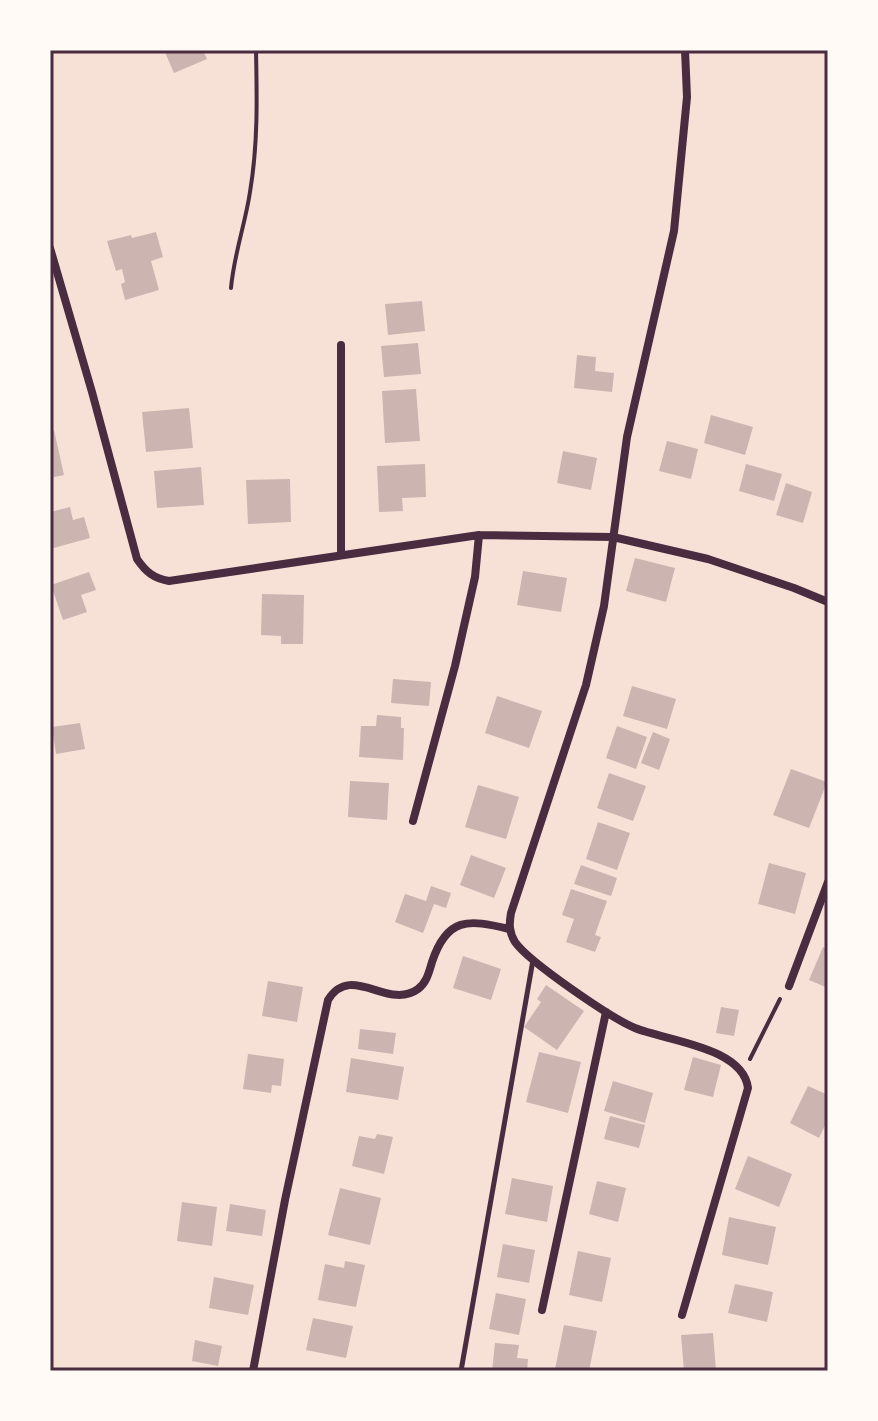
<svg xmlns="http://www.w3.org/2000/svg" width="878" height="1421" font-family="'Nunito Sans',sans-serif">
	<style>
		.building { fill: #ccb4b1 }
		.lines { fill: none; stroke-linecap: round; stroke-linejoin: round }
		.path { stroke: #4a2c40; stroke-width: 4 }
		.service { stroke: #4a2c40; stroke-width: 5 }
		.minor { stroke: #4a2c40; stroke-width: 8 }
		.neatline { fill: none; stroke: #4a2c40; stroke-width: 3 }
	</style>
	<rect width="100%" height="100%" fill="#f7e1d7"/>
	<path class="building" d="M 164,50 L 203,50 L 207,59 L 174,73 Z
		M 156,232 L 163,257 L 151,261 L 159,290 L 125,300 L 121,284 L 125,282 L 122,269 L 116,271 L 107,241 L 131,235 L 132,238 Z
		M 422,301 L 425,331 L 388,335 L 385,304 Z
		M 418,343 L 421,374 L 384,377 L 381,346 Z
		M 577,355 L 596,357 L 595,371 L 614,373 L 612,392 L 574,388 Z
		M 416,389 L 420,441 L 385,443 L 382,391 Z
		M 189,408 L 193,448 L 146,452 L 142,412 Z
		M 711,415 L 753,427 L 745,455 L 704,443 Z
		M 54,430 L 64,475 L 50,478 L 50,431 Z
		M 667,441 L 698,449 L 691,479 L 659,471 Z
		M 563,451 L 597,458 L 591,490 L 557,483 Z
		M 425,464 L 426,497 L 402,498 L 403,511 L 379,512 L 377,466 Z
		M 746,464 L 782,474 L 774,501 L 739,491 Z
		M 201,467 L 204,505 L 157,508 L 154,471 Z
		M 290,479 L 291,522 L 248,524 L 246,480 Z
		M 786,483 L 812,492 L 803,523 L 776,515 Z
		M 70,507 L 73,520 L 84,517 L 90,538 L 50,549 L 50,512 Z
		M 635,558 L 675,568 L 666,602 L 626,591 Z
		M 523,571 L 567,578 L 561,612 L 517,605 Z
		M 89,572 L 96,590 L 81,595 L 87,612 L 63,620 L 51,585 Z
		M 262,594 L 304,595 L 303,644 L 281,644 L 281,636 L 261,635 Z
		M 393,679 L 431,682 L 429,706 L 391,703 Z
		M 632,686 L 676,699 L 667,729 L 623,716 Z
		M 497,696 L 542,711 L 529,748 L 485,733 Z
		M 377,715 L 401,717 L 401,728 L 404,728 L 403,760 L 359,757 L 361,726 L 376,726 Z
		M 80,723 L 85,749 L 56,754 L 52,727 Z
		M 617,726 L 647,737 L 636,769 L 606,758 Z
		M 653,732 L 670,739 L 659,770 L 641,763 Z
		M 791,769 L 827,782 L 809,828 L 773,815 Z
		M 609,773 L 646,786 L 633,821 L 597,808 Z
		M 350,781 L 389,783 L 387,820 L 348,817 Z
		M 478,785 L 519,797 L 506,839 L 465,827 Z
		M 598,822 L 630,833 L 617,870 L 586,859 Z
		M 471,855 L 506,868 L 494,898 L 460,885 Z
		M 769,863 L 806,873 L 795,914 L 758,904 Z
		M 581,865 L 617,878 L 611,896 L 574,884 Z
		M 431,886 L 451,893 L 446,908 L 434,904 L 423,933 L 395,922 L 405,894 L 426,901 Z
		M 571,889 L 607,901 L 595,935 L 601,937 L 595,952 L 566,942 L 574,919 L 562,915 Z
		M 823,947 L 828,949 L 828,988 L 809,980 Z
		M 463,956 L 501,969 L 491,1000 L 453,988 Z
		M 268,981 L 303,987 L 297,1022 L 262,1016 Z
		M 546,985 L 584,1011 L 557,1050 L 524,1027 L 541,1002 L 537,999 Z
		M 721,1007 L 739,1010 L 734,1036 L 716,1033 Z
		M 360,1029 L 396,1033 L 393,1054 L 358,1049 Z
		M 539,1052 L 581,1062 L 568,1113 L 526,1102 Z
		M 248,1054 L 284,1059 L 281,1086 L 272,1085 L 271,1093 L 243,1089 Z
		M 693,1057 L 721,1065 L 713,1097 L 684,1090 Z
		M 351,1058 L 404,1067 L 398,1100 L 346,1092 Z
		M 613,1081 L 653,1093 L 645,1123 L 604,1111 Z
		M 808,1086 L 828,1095 L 828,1119 L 819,1138 L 790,1123 Z
		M 610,1116 L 645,1125 L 639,1148 L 604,1139 Z
		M 377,1134 L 393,1137 L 384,1174 L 352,1166 L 359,1136 L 375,1139 Z
		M 748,1156 L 792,1174 L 779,1207 L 735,1189 Z
		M 512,1178 L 553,1186 L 547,1222 L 505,1214 Z
		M 597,1181 L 626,1188 L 618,1222 L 589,1214 Z
		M 340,1188 L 381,1198 L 370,1245 L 328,1235 Z
		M 182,1202 L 217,1207 L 212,1246 L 177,1241 Z
		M 230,1204 L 266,1210 L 262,1236 L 226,1231 Z
		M 729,1217 L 776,1227 L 768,1265 L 722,1255 Z
		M 503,1244 L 535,1250 L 529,1283 L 497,1277 Z
		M 578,1251 L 611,1258 L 602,1302 L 569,1295 Z
		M 345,1261 L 365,1265 L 356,1307 L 318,1300 L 325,1264 L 344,1268 Z
		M 214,1277 L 254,1285 L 248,1315 L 209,1308 Z
		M 735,1284 L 773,1292 L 767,1322 L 728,1313 Z
		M 496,1293 L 526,1299 L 519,1335 L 489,1329 Z
		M 313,1318 L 353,1326 L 346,1358 L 306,1350 Z
		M 564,1325 L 597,1331 L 589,1371 L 555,1369 Z
		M 713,1333 L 716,1371 L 684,1371 L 681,1335 Z
		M 195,1340 L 222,1346 L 218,1366 L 192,1361 Z
		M 495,1343 L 519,1345 L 517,1358 L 528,1359 L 527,1371 L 492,1371 Z"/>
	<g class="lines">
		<path class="path" d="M 231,288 C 234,254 245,225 250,192 C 258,144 257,98 256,50
			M 750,1059 L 780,999"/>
		<path class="service" d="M 461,1371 L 533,960"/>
		<path class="minor" d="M 50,248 L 92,392 L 137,559 C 146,572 153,578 169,581 L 479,535 L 613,537 L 708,559 L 794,588 L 828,602
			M 341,554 L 341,345
			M 413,821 L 455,666 L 475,577 L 479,535
			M 789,986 L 828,882
			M 542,1310 L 606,1012
			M 682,1315 L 748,1088 C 743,1047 667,1041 635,1028 C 611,1018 529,962 515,942 C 509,932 509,924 511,913 L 586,685 L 604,606 L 627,437 L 674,231 L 687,97 L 685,50
			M 253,1371 L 285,1200 L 328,1000 C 351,962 388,1011 418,989 C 427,982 429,972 432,962 C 447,917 468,919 509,929"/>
	</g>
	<rect width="878" height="1421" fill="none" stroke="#fffaf5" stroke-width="104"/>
	<rect x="52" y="52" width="774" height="1317" class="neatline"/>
</svg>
